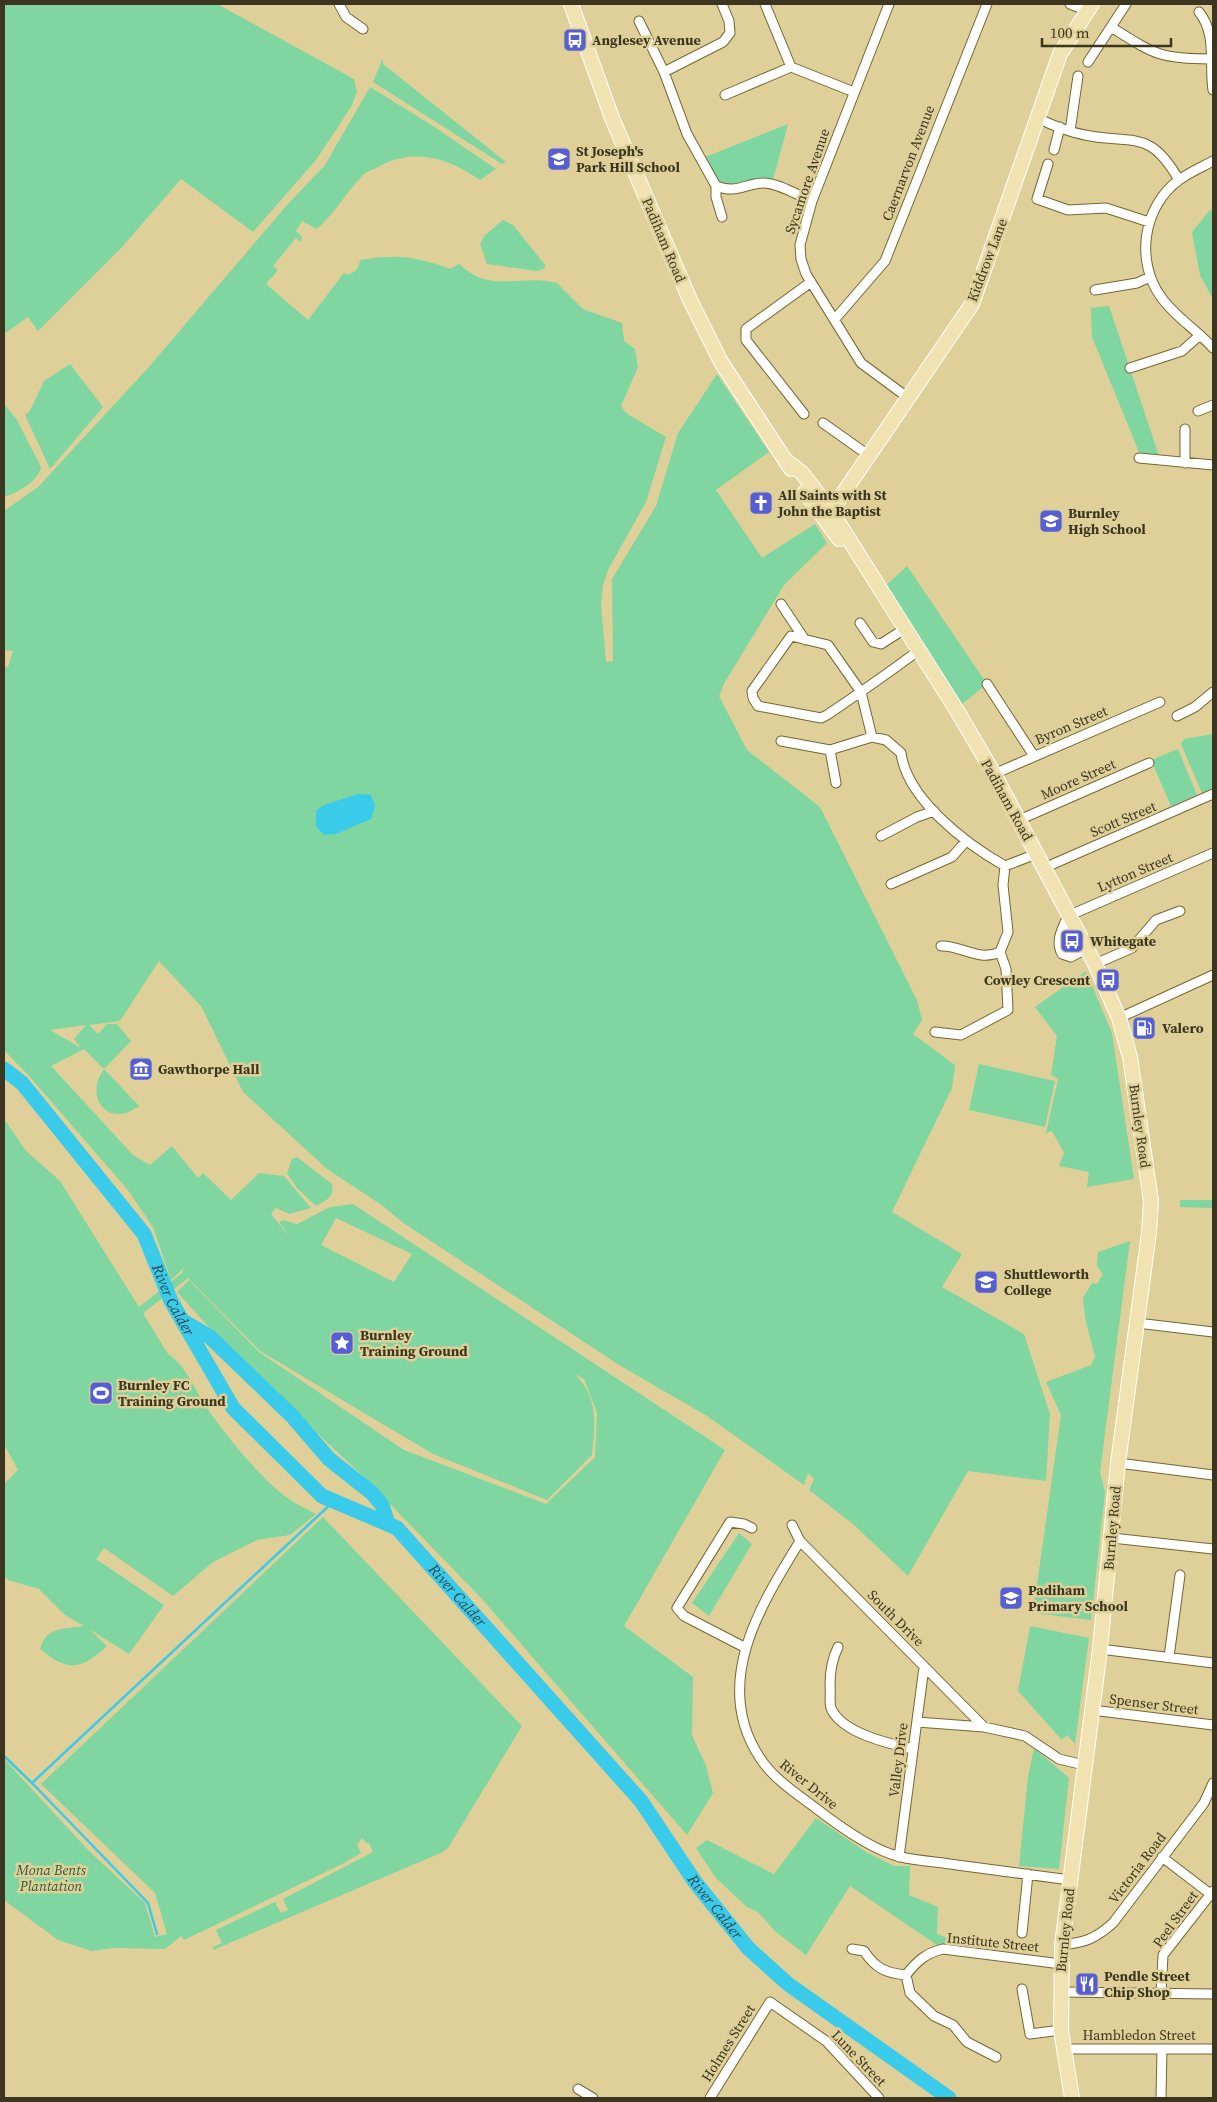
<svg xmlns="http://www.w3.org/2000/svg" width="1217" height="2102" font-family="'Source Serif 4',serif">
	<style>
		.green { fill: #7fd6a0; fill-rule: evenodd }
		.water { fill: #39cbe9 }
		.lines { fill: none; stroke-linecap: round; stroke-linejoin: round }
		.stream { stroke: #39cbe9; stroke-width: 2.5 }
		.river { stroke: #39cbe9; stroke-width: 15 }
		.minor-casing { stroke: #756732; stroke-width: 11 }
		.primary-casing { stroke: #fff; stroke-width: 16 }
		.minor { stroke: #fff; stroke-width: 9 }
		.primary { stroke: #f0e3b1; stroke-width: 14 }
		.labels { text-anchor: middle; stroke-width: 5; stroke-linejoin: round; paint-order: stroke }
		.poi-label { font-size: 14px; font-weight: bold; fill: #3c3620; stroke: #ded098; text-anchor: start }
		.street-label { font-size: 14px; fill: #3c3620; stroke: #ded098 }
		.park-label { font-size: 14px; font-style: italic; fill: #2b5d3f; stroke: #ded098 }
		.water-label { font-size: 15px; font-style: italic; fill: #2a474f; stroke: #ded098 }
	</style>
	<rect width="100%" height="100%" fill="#ded098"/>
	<path class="green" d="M 4,4 L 217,4 L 354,79 L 357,92 L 351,107 L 316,160 L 253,232 L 181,179 L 123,246 L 38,331 L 28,317 L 4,334 Z
		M 383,58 L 383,64 L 506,162 L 502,164 L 373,82 Z
		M 370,87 L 430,124 L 496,169 L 480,180 C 449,158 413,147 378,167 C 372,170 365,172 361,177 C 346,193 334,214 317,229 L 302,221 L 296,231 L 302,237 L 301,242 L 296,238 L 273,266 L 278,270 L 266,284 L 308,320 L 344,273 L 347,275 C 357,271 358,270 360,260 C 398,254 414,256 450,269 L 459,264 C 492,295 520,273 557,283 L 583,309 L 622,323 L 624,341 L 635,349 L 638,367 L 621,406 L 626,413 L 666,437 L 646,502 L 608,570 L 603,585 L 601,604 L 606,662 L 613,661 L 612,579 L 656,506 L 678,433 L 717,374 L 769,452 L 716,490 L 762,558 L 815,524 L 827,543 L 784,585 L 725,682 L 719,696 L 747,750 L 820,807 L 917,1000 L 922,1020 L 913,1034 L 955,1065 L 952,1088 L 892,1212 L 962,1254 L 942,1287 L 1024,1334 L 1050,1414 L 1046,1481 L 968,1471 L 908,1576 L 853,1524 L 809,1490 L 814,1479 L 808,1473 L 804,1485 L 707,1416 L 619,1365 L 402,1222 L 383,1206 L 327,1169 L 243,1092 L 201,1006 L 159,961 L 120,1021 L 89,1025 L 98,1034 L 107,1024 L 117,1024 L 131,1041 L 104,1069 L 139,1106 C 109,1129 83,1098 104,1069 L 84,1049 L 51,1066 L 133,1155 L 150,1165 L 172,1146 L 198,1178 L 203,1173 L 231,1200 L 259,1173 L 284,1176 L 311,1208 L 289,1214 L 276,1208 L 271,1214 L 293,1241 L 279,1222 L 283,1220 L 297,1224 L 330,1207 L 353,1204 L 725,1450 L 624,1626 L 693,1677 L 692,1735 L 706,1766 L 713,1793 L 687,1835 L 482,1599 L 365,1478 L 235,1356 L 177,1292 L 189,1280 L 259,1352 L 404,1450 L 546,1504 L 595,1457 L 597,1413 L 584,1379 L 575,1374 C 599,1399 595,1423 592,1455 L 547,1500 L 433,1454 L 260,1351 L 188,1278 L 143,1313 L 168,1354 C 188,1367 195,1392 209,1411 C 228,1438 262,1480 289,1499 C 297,1505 308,1509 316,1514 L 290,1535 L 257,1540 L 213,1562 L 173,1596 L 104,1548 L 96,1559 L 164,1605 L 129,1654 L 89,1629 L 107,1646 C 82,1670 67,1672 40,1649 C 46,1626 66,1629 84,1626 L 65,1615 L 39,1589 L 8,1580 L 4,1575 L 4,1484 L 18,1470 L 4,1444 L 4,1119 L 26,1151 L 60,1181 L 139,1307 L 182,1273 L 184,1268 L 171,1280 L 153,1227 L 127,1189 L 30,1077 L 4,1050 L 4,666 L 8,667 L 13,651 L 4,650 L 4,511 L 38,487 L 148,368 L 287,205 L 325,165 ZM 86,1025 L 74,1039 L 81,1048 L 50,1030 ZM 336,1218 L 412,1254 L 394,1282 L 321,1245 Z
		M 788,124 L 773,180 L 736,187 L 718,182 L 703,158 Z
		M 1210,210 L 1213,211 L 1213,299 L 1200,275 L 1192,232 Z
		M 503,220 L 513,225 L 545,265 L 545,268 L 537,271 L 487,264 L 480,244 L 485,235 Z
		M 1109,306 L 1159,456 L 1141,457 L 1092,337 L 1091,308 Z
		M 70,364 L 103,407 L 50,469 L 25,415 L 30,411 L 44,381 Z
		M 4,404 L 17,420 L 41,467 C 38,482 18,492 4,497 Z
		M 907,566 L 987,684 L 956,709 L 882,589 Z
		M 1213,734 L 1213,788 L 1202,793 L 1181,744 L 1184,739 Z
		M 1178,749 L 1197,795 L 1171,806 L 1151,760 Z
		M 1086,971 L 1112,1033 L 1134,1179 L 1087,1187 L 1089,1172 L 1059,1166 L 1064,1153 L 1052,1131 L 1046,1133 L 1058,1079 L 1051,1075 L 1057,1036 L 1035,1007 Z
		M 979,1064 L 1055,1081 L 1045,1127 L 969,1110 Z
		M 297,1157 L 332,1184 C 335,1197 326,1200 316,1206 L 297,1188 L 287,1173 L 292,1159 Z
		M 1180,1200 L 1213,1200 L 1213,1208 L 1180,1207 Z
		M 1130,1241 L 1100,1472 L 1105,1492 L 1091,1620 L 1033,1613 L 1061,1415 L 1046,1382 L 1091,1365 L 1095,1357 L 1085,1318 L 1083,1298 L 1092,1283 L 1097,1284 L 1103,1274 L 1097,1266 L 1098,1252 Z
		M 323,1517 L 522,1726 L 448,1848 L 443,1852 L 213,1950 L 213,1947 L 222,1943 L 216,1930 L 275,1902 L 281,1913 L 288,1910 L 283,1899 L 373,1852 L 369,1843 L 366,1843 L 362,1838 L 357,1845 L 361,1853 L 342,1864 L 184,1940 L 181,1936 L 165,1949 L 113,1948 L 92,1951 L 58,1940 L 4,1900 L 4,1759 L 89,1851 L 145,1903 L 155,1937 L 167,1934 L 155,1893 L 41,1784 Z
		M 739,1533 L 752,1544 L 709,1616 L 692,1603 Z
		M 1030,1626 L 1089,1638 L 1075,1744 L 1067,1735 L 1062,1740 L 1018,1691 Z
		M 1034,1748 L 1069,1778 L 1059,1869 L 1019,1866 L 1028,1777 Z
		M 816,1818 L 866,1852 L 894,1866 L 910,1866 L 909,1895 L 938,1907 L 937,1934 L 971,1947 L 971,1951 L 943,1949 L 850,1886 L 806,1955 L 776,1932 L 758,1912 L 747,1907 L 715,1877 L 696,1848 L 707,1840 L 774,1874 Z"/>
	<path class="water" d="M 358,794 L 371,795 L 375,806 L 371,819 L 336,834 L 324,835 L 316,826 L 316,811 L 324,805 Z"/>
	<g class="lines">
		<path class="stream" d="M 4,1756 L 32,1783 L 334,1501
			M 33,1784 L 148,1903 L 157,1934"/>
		<g class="river">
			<path id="s1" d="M 4,1069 L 22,1083 L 144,1234 L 171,1301 L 233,1408 L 322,1496 L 397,1528 L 641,1801 L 695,1882 L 748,1948 L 788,1984 L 949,2098"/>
			<path d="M 183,1321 L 210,1337 L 293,1417 L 329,1459 L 372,1493 L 382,1505 L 388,1524"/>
		</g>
		<g class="minor-casing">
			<path id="minor" d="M 339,4 L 346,17 L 363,29
				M 765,4 L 791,67 L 854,92
				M 889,4 L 812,201 L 800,245 L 801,259 L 806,274 L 861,363 L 907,397
				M 1070,4 L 1088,11
				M 1199,12 C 1217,34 1209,63 1213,90
				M 639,21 L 664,72 L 687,134 L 716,186 C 737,194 743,184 763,183 C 778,183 797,195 812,201
				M 1111,27 C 1154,54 1159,59 1211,59
				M 1088,62 L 1126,4
				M 664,72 L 723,42 L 730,33 L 729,21 L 722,4
				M 725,95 L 791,67
				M 1037,118 C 1052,125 1068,132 1085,135 C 1134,145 1149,128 1179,180
				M 1070,131 L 1078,76
				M 1054,150 L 1060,127
				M 1213,161 C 1202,167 1190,172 1179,180 C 1143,206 1135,261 1161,297 C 1175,317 1197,330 1213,348
				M 1048,164 L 1037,199 L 1068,210 L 1106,208 L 1149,222
				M 716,186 L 716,197 L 722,217
				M 1095,290 L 1137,283 L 1150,277
				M 835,319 L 885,261 L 987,4
				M 1130,368 L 1182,351 L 1200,335
				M 1198,411 L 1213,405
				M 804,414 L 746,340 L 746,329 L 811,282
				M 823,423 L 868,455
				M 1185,429 L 1185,463
				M 1139,458 L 1213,465
				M 781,604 L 805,640
				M 860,623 L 873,642 L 881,644 L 906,628
				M 987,684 L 1034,756
				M 1177,716 L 1195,707 L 1213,692
				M 872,737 L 861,692 L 828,645 L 791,636 L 752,691 L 753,698 L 758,706 L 821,718 L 827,715 C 858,694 889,673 919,650
				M 781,741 L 830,750 L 872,737 L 886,740 L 901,753 C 907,799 966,844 1005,866 L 1036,854
				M 830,750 L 836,783
				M 994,774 L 1160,702
				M 1019,820 L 1149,763
				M 881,836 L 917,817 L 934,811
				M 1044,868 L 1213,794
				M 891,884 L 952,857 L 966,841
				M 941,946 C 961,945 978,962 1000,952
				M 1086,949 L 1071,957 L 1062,954 C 1055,941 1062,929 1068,916 L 1213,853
				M 1000,952 L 1008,932 L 1003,885 L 1005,866
				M 1095,964 L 1132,948 L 1156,920 L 1180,911
				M 1119,1018 L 1213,975
				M 935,1032 L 961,1035 L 1008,1010 L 1006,969 L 1000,952
				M 1137,1323 L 1213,1332
				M 1118,1463 L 1213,1475
				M 792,1525 L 800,1541 L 984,1727
				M 1112,1538 L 1213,1549
				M 800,1541 C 760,1606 711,1684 760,1758 C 773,1778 794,1792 813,1806 C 836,1824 873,1851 901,1857 C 919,1861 939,1862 957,1865 C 995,1870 1033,1875 1070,1880
				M 744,1647 L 684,1616 L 677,1608 L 730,1522 L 744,1524 L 752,1528
				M 838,1647 C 832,1659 830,1671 830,1685 C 831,1692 829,1702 831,1708 C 841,1733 890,1744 913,1749
				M 1100,1649 L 1213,1663
				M 1169,1657 L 1180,1575
				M 1092,1710 L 1213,1725
				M 917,1722 L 984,1727 L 1025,1736 L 1059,1759 L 1084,1765
				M 899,1857 L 924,1667
				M 1162,1857 L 1213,1896
				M 1022,1933 L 1028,1874
				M 1062,1945 C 1086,1942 1095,1939 1113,1923 L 1204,1803 L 1213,1783
				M 852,1949 L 864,1951 C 876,1969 886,1973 906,1975 C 917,1961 926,1953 943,1949 L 1061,1964
				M 906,1975 L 910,1993 L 934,2016 L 953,2025 L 967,2042 L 996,2057
				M 1022,1989 L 1030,2034 L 1061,2030
				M 1060,1992 L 1213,1994
				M 1161,1994 L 1163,1955 L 1213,1891
				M 1064,2049 L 1213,2049
				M 578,2089 L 593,2098
				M 710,2098 L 770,2002 L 826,2041 L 879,2098
				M 1161,2098 L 1162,2049"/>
		</g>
		<g class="primary-casing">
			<path id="primary" d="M 571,4 L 612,118 L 690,300 L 721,362 L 791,469
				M 788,462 L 802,473 L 831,511 L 956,709 L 994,774 L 1095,964 L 1119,1018 L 1130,1057 L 1151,1201 L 1149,1233 L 1118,1463 L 1100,1649 L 1062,1945 L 1061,2030 L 1072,2098
				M 805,492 L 839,539
				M 827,517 L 972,304 L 1060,54 L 1092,4"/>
		</g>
		<use href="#minor" class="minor"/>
		<use href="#primary" class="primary"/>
	</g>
	<defs>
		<g id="bus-square" transform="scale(1.25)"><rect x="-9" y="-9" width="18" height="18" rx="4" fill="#555ed4" stroke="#ded098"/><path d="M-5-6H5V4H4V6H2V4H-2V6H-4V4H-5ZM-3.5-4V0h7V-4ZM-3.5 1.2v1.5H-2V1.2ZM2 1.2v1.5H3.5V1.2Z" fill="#fff"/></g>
		<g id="school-square" transform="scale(1.25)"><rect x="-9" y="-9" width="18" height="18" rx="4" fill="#555ed4" stroke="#ded098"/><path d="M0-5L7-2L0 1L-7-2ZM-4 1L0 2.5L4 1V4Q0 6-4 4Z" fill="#fff"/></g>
		<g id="church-square" transform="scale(1.25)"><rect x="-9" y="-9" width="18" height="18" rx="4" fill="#555ed4" stroke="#ded098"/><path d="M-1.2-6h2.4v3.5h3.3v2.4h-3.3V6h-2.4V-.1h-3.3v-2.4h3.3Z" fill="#fff"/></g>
		<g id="fuel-square" transform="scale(1.25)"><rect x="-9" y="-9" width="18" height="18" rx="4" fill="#555ed4" stroke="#ded098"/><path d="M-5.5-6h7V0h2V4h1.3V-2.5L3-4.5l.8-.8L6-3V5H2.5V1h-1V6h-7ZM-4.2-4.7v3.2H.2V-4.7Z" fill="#fff"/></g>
		<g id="museum-square" transform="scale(1.25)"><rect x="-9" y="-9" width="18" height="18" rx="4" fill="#555ed4" stroke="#ded098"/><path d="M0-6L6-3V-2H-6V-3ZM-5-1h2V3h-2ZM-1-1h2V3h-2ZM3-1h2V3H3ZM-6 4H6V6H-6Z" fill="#fff"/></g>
		<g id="sight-square" transform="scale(1.25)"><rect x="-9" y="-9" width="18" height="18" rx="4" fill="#555ed4" stroke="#ded098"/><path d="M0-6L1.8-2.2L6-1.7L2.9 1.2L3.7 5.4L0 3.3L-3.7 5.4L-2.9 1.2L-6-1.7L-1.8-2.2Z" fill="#fff"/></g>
		<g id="stadium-square" transform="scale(1.25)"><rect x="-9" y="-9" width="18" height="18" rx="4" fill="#555ed4" stroke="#ded098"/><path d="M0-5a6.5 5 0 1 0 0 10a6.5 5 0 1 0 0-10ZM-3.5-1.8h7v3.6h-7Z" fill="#fff"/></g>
		<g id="restaurant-square" transform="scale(1.25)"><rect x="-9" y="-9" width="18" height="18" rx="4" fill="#555ed4" stroke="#ded098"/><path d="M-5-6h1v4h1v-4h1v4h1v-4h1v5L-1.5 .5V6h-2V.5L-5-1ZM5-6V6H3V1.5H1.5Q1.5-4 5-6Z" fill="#fff"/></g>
	</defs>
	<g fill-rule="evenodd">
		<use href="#bus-square" x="575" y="40"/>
		<use href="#school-square" x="559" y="159"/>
		<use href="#church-square" x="761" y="503"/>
		<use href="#school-square" x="1051" y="521"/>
		<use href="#bus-square" x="1072" y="941"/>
		<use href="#bus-square" x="1108" y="980"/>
		<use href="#fuel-square" x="1144" y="1028"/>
		<use href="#museum-square" x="141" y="1069"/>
		<use href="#school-square" x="986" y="1282"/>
		<use href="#sight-square" x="342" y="1343"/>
		<use href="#stadium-square" x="101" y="1393"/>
		<use href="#school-square" x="1011" y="1598"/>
		<use href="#restaurant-square" x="1087" y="1984"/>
	</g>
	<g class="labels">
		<g class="poi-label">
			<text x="592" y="45">Anglesey Avenue</text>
			<text x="576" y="156">St Joseph's<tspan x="576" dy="16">Park Hill School</tspan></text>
			<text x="778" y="500">All Saints with St<tspan x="778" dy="16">John the Baptist</tspan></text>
			<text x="1068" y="518">Burnley<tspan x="1068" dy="16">High School</tspan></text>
			<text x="1090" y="946">Whitegate</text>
			<text x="1090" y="985" text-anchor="end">Cowley Crescent</text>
			<text x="1162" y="1033">Valero</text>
			<text x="158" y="1074">Gawthorpe Hall</text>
			<text x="1004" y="1279">Shuttleworth<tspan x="1004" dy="16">College</tspan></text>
			<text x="360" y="1340">Burnley<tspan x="360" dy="16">Training Ground</tspan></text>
			<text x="118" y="1390">Burnley FC<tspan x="118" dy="16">Training Ground</tspan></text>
			<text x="1028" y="1595">Padiham<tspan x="1028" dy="16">Primary School</tspan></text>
			<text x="1104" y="1981">Pendle Street<tspan x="1104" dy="16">Chip Shop</tspan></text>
		</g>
		<g class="street-label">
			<text transform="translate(908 163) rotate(-69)" y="5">Caernarvon Avenue</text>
			<text transform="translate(807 181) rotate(-71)" y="5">Sycamore Avenue</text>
			<text transform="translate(664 240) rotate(67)" y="5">Padiham Road</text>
			<text transform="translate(987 260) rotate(-69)" y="5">Kiddrow Lane</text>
			<text transform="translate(1071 725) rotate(-23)" y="5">Byron Street</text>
			<text transform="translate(1078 779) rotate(-24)" y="5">Moore Street</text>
			<text transform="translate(1007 800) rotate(61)" y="5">Padiham Road</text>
			<text transform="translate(1123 819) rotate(-23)" y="5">Scott Street</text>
			<text transform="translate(1135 872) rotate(-23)" y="5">Lytton Street</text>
			<text transform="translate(1140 1126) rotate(82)" y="5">Burnley Road</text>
			<text transform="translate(1112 1528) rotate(-85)" y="5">Burnley Road</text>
			<text transform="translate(896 1618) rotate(45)" y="5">South Drive</text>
			<text transform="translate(1154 1704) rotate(7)" y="5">Spenser Street</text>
			<text transform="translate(898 1760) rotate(-83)" y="5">Valley Drive</text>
			<text transform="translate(809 1784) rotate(39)" y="5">River Drive</text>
			<text transform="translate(1137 1868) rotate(-53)" y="5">Victoria Road</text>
			<text transform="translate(1175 1919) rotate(-54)" y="5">Peel Street</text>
			<text transform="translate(1065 1930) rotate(-84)" y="5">Burnley Road</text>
			<text transform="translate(993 1942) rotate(6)" y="5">Institute Street</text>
			<text x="1139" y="2040">Hambledon Street</text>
			<text transform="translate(728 2043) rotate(-58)" y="5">Holmes Street</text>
			<text transform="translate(859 2058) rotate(46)" y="5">Lune Street</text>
		</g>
		<g class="park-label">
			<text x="51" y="1875">Mona Bents<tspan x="51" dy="16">Plantation</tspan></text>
		</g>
		<g class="water-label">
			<text dy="5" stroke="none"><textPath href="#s1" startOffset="289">River Calder</textPath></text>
			<text dy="5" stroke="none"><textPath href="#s1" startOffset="710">River Calder</textPath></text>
			<text dy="5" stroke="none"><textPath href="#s1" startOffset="1115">River Calder</textPath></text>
		</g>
	</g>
	<rect width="1217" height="2102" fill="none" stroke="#3c3620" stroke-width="10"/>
	<path d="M1042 38v8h129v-8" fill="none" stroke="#3c3620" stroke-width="2.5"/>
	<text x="1050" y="38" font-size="15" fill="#3c3620" stroke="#ded098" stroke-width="4" paint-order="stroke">100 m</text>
</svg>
